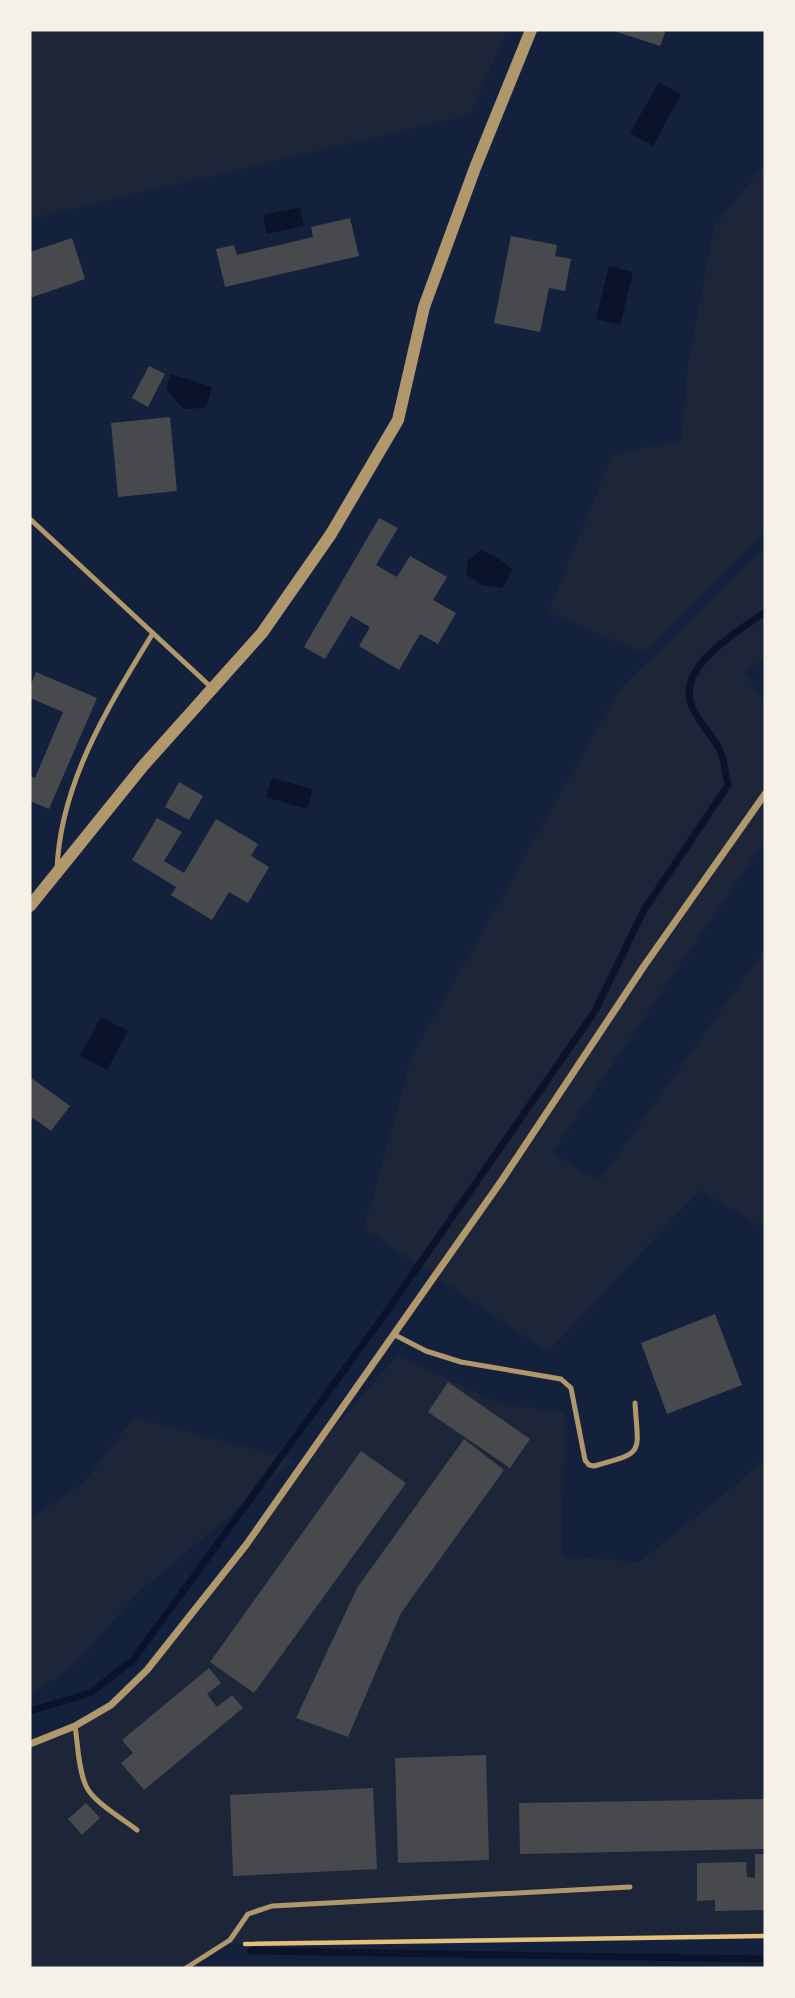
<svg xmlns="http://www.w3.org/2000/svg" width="795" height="1998" font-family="Manrope,sans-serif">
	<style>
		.green { fill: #1d2539 }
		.water { fill: #0b132b }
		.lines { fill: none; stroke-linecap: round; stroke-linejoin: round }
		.stream { stroke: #0b132b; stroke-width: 7 }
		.building { fill: #48494c }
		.path { stroke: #e5c07b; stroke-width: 4.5 }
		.service { stroke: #b1986c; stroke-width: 5 }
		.minor { stroke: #b1986c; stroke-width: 7 }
		.tertiary { stroke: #b1986c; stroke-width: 12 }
	</style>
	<rect width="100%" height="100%" fill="#14213d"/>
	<path class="green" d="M 30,30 L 507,30 L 470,115 L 30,219 Z
		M 765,163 L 765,531 L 643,653 L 548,612 L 613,454 L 681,441 L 688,365 L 714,227 Z
		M 765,547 L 765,657 L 744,673 L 765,701 L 765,840 L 552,1153 L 599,1181 L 765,949 L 765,1229 L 700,1190 L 548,1352 L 364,1228 L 412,1056 L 619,690 Z
		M 398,1355 L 497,1403 L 565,1413 L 562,1556 L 639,1562 L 732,1488 L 765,1458 L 765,1936 L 225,1944 L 186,1968 L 30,1968 L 30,1745 C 77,1727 107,1705 146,1673 L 315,1448 Z
		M 134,1418 L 295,1460 L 137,1594 L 72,1667 L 30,1696 L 30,1520 L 85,1481 Z"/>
	<path class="water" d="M 659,82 L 681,94 L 653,146 L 630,133 Z
		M 300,207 L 304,226 L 267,234 L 263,215 Z
		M 609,266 L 633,272 L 620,325 L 596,319 Z
		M 171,374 L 212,387 L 206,408 L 183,409 L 166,388 Z
		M 480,550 L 498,558 L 513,570 L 502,588 L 482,585 L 466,574 L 468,561 Z
		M 272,778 L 313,789 L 307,809 L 266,797 Z
		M 101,1017 L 128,1031 L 107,1070 L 80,1056 Z"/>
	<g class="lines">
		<path class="stream" d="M 30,1711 L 90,1693 L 133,1660 L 385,1314 L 595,1011 L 644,910 L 728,785 C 725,775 725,763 721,753 C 715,737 699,724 692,707 C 675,666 738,632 765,612
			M 251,1951 L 765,1959"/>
	</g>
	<path class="building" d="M 618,30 L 666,30 L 660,46 L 617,32 Z
		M 350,218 L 359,256 L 225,287 L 216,249 L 234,245 L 237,255 L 313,237 L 311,227 Z
		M 511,236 L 557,245 L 555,256 L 571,259 L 565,291 L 549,288 L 540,332 L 494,323 Z
		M 72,238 L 85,279 L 30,298 L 30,252 Z
		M 149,366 L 165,374 L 148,407 L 132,398 Z
		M 170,417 L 177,491 L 118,497 L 111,423 Z
		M 379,518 L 398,528 L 376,565 L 397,577 L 410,556 L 447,577 L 433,600 L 456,613 L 438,644 L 420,634 L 399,670 L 359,646 L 370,627 L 351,616 L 325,659 L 304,647 Z
		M 36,672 L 97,698 L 49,809 L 30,801 L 30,776 L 35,778 L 63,712 L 30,698 L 30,687 Z
		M 179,782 L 203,796 L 189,820 L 165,807 Z
		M 157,818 L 182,832 L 164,861 L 184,873 L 216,819 L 258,844 L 251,856 L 269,867 L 248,903 L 229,892 L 212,920 L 171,895 L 176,887 L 132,860 Z
		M 30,1077 L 70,1106 L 51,1131 L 33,1118 L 30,1122 Z
		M 715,1314 L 742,1385 L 667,1414 L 641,1343 Z
		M 448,1382 L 530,1439 L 510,1468 L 428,1412 Z
		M 464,1439 L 504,1470 L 401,1613 L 348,1737 L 296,1718 L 357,1588 Z
		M 361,1451 L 406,1483 L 254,1693 L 210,1662 Z
		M 209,1668 L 221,1683 L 207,1694 L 217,1707 L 232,1695 L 243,1708 L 144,1790 L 121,1763 L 133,1753 L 122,1740 Z
		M 486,1755 L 489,1860 L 398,1863 L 395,1758 Z
		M 373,1788 L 377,1869 L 233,1876 L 230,1795 Z
		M 765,1799 L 765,1849 L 520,1854 L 519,1803 Z
		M 86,1803 L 100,1818 L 82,1835 L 68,1819 Z
		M 755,1854 L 765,1854 L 765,1910 L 715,1911 L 715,1900 L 697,1901 L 697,1863 L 746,1862 L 747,1877 L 755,1878 Z"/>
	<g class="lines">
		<path class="path" d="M 245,1944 L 765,1936"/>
		<path class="service" d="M 30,519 L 212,688
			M 57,870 C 60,783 109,705 153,633
			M 395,1335 L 426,1351 L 461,1362 L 561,1379 L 571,1388 L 585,1460 L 589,1465 L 594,1466 C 646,1452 638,1454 635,1403
			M 75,1726 C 78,1745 78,1768 86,1786 C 93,1802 123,1819 137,1830
			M 186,1968 L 230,1940 L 248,1914 L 272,1906 L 630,1887"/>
		<path class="minor" d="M 30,1744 L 75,1726 L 111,1705 L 147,1670 L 246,1545 L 502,1180 L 644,966 L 765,794"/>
		<path class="tertiary" d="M 30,906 L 143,766 L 262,633 L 331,534 L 398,420 L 424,307 L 475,168 L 531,30"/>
	</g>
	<rect width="795" height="1998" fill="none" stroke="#f6f1e7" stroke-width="63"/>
</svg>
